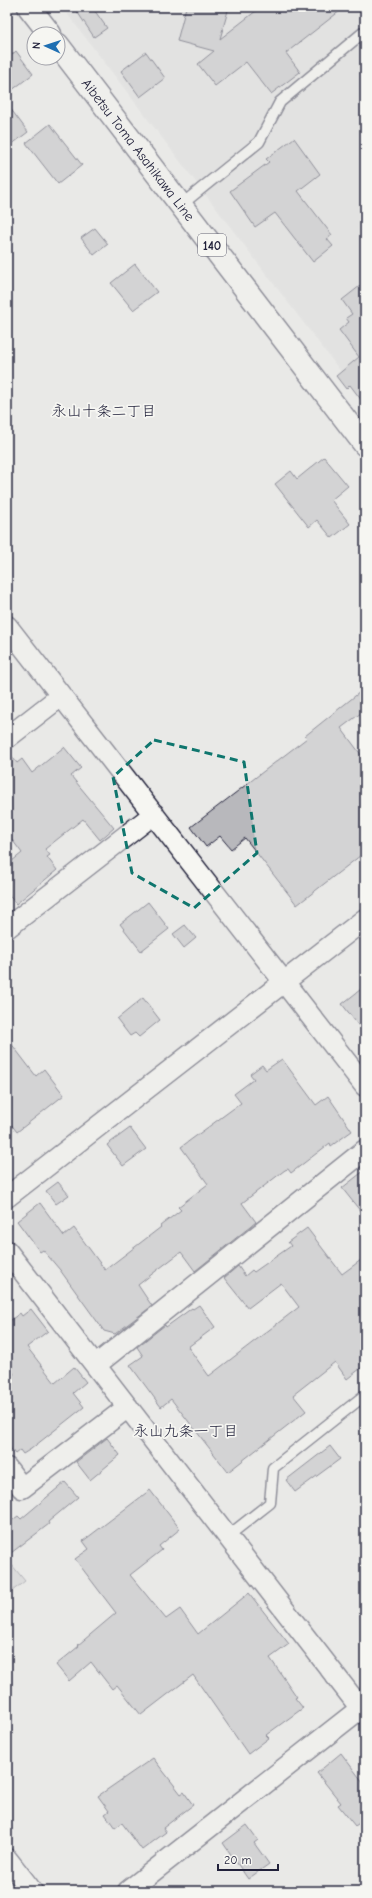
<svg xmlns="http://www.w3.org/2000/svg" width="372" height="1898" font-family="'Comic Neue','Klee One',sans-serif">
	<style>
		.built { fill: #dadada }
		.green { fill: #ccccce; stroke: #777784 }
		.building { fill: #b8b8bc; stroke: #22223b }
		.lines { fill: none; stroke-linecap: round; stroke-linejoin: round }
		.service-casing { stroke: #22223b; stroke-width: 13 }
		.minor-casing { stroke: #22223b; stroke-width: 23 }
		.primary-casing { stroke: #22223b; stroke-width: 25 }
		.service { stroke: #f6f6f2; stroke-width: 10 }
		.minor { stroke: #f6f6f2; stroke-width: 20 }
		.primary { stroke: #f6f6f2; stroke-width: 22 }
		.marked { fill: none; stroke: #0f766e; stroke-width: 3; stroke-dasharray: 8 5; stroke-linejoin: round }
		.labels { text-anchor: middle; stroke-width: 3.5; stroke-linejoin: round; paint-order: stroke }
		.shield { fill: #f6f6f2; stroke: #626272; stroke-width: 1 }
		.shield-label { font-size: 13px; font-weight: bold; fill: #22223b }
		.street-label { font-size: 14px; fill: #22223b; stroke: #f6f6f2 }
		.neighbourhood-label { font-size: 15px; fill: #22223b; stroke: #f6f6f2 }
	</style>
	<rect width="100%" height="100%" fill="#e9e9e7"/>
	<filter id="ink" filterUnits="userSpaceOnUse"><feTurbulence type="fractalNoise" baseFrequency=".025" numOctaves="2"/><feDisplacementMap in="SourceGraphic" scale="8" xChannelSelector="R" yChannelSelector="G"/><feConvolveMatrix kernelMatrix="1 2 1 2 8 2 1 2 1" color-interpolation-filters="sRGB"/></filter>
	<g filter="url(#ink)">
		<path class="built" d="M 62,7 L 365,7 L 365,403 Z"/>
		<path class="green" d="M 7,1559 L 25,1581 L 7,1595 Z"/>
		<path class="building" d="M 74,7 L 92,7 L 107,28 L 94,37 Z
			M 186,7 L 229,7 L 220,39 L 261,7 L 345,7 L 286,53 L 300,72 L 271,94 L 246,62 L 215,86 L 198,64 L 214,51 L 177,41 Z
			M 16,51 L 33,74 L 7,94 L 7,59 Z
			M 146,52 L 165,78 L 140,97 L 121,71 Z
			M 7,104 L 28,132 L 7,148 Z
			M 50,124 L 82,165 L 58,184 L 26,143 Z
			M 294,138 L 320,174 L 298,191 L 332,235 L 327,239 L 333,246 L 313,262 L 275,213 L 255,227 L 230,191 L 269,162 L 266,159 Z
			M 95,228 L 108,244 L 94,255 L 81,238 Z
			M 135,264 L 157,292 L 133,310 L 111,283 Z
			M 365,282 L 365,405 L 350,385 L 346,389 L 336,376 L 359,357 L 339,330 L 349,322 L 346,318 L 352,314 L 342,300 Z
			M 324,457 L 348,486 L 331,500 L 350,524 L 332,538 L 317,520 L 309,527 L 275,484 L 291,471 L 297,479 Z
			M 365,688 L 365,710 L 341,728 L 365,760 L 365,852 L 297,905 L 245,838 L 231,849 L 220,836 L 206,847 L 191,827 L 307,738 L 305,736 Z
			M 64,747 L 81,768 L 71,776 L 114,828 L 100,840 L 83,819 L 45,849 L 50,855 L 47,857 L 57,870 L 16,904 L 7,893 L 7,865 L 22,853 L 7,833 L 7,750 L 17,763 L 22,759 L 32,773 Z
			M 148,902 L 169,929 L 141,951 L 120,924 Z
			M 185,925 L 196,938 L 184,948 L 173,934 Z
			M 365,986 L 365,1034 L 342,1004 Z
			M 143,998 L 160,1020 L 139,1037 L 135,1033 L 130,1036 L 117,1019 Z
			M 7,1038 L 36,1076 L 44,1069 L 64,1095 L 17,1132 L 7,1119 Z
			M 282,1059 L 316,1105 L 328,1096 L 352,1131 L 331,1146 L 330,1143 L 291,1173 L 288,1169 L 285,1170 L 242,1203 L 256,1222 L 195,1271 L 181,1252 L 156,1271 L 138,1285 L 152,1306 L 115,1334 L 104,1331 L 60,1270 L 43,1250 L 40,1252 L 17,1221 L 40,1203 L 64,1236 L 74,1228 L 105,1270 L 161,1227 L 160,1226 L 181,1210 L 178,1207 L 208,1184 L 181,1147 L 241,1103 L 234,1094 L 254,1079 L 250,1074 L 262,1065 L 266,1070 Z
			M 130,1128 L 146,1149 L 123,1166 L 107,1145 Z
			M 365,1170 L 365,1217 L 342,1188 Z
			M 58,1182 L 69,1195 L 56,1204 L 46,1191 Z
			M 307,1228 L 342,1274 L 365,1257 L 365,1365 L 347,1379 L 335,1362 L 293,1395 L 306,1411 L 228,1472 L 171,1399 L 161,1407 L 130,1365 L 143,1356 L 137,1347 L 165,1325 L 166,1327 L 192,1308 L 193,1309 L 199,1305 L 215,1327 L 188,1347 L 209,1376 L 299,1307 L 281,1283 L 248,1308 L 224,1278 L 238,1266 L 245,1276 L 252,1270 L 254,1272 L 291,1246 L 288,1242 Z
			M 31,1309 L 48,1331 L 27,1347 L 55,1383 L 74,1367 L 86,1382 L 73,1393 L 84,1407 L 31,1449 L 23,1454 L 20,1450 L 15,1454 L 7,1444 L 7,1379 L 14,1374 L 7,1365 L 7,1323 L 20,1313 L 22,1316 Z
			M 107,1438 L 120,1455 L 90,1480 L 76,1462 Z
			M 330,1446 L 340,1459 L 295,1492 L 286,1480 Z
			M 65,1482 L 78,1497 L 48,1522 L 49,1524 L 7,1556 L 7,1524 L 18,1516 L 21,1519 Z
			M 150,1490 L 180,1529 L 159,1546 L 162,1550 L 130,1575 L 166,1619 L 180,1609 L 198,1634 L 249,1593 L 289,1644 L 270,1658 L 297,1697 L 295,1698 L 303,1708 L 266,1735 L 269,1738 L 248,1754 L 193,1675 L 141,1715 L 117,1685 L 112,1689 L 91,1662 L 69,1681 L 56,1665 L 79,1646 L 78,1645 L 116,1613 L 75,1559 L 89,1549 L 83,1541 Z
			M 341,1753 L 365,1785 L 365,1819 L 355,1826 L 338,1805 L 341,1803 L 317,1773 Z
			M 153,1758 L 181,1794 L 184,1792 L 193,1805 L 163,1828 L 166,1832 L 142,1850 L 122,1823 L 115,1828 L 105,1814 L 109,1811 L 98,1796 Z
			M 247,1825 L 258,1840 L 254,1843 L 269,1864 L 248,1879 L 223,1843 Z"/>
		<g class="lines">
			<g class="service-casing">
				<path id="service" d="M 181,205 L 259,142 L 280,102 L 365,31
					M 228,1536 L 270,1503 L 273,1468 L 365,1395"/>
			</g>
			<g class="minor-casing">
				<path id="minor" d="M 7,626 L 365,1086
					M 7,738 L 61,696
					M 7,928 L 154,814
					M 7,1197 L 365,919
					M 7,1251 L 365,1714
					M 96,1365 L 365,1150
					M 7,1468 L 22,1488 L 128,1407
					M 7,1859 L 32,1891
					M 128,1891 L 365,1705"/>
			</g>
			<g class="primary-casing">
				<g id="primary">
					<path d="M 29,7 L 50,34"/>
					<path id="s1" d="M 58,45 L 365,445"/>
				</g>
			</g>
			<use href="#service" class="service"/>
			<use href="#minor" class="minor"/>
			<use href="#primary" class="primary"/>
		</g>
	</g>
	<path d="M0 0H372V1898H0ZM 154,740 L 244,762 L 257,853 L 194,908 L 132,873 L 113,777 Z" fill="#e9e9e7" fill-opacity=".55" fill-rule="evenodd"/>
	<path class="marked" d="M 154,740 L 244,762 L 257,853 L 194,908 L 132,873 L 113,777 Z"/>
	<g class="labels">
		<rect class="shield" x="198" y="234" width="28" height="22" rx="3"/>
		<g class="shield-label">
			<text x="212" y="250">140</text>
		</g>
		<g class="street-label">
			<text dy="5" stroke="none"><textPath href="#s1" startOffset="132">Aibetsu Toma Asahikawa Line</textPath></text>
		</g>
		<g class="neighbourhood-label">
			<text x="104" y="416">永山十条二丁目</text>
			<text x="186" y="1436">永山九条一丁目</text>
		</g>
	</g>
	<rect width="372" height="1898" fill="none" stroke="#f6f6f2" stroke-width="24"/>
	<rect x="12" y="12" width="348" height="1874" fill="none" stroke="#22223b" stroke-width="1.5" filter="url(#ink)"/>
	<g transform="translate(46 46) rotate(273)"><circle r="19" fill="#f6f6f2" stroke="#a1a1a9"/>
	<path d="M0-3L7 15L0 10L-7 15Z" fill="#1f6fb2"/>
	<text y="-6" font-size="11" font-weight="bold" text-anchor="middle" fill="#22223b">N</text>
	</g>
	<path d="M218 1864v6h60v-6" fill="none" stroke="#22223b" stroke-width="2"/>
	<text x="224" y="1864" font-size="12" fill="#22223b" stroke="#f6f6f2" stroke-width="3" paint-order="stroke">20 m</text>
</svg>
